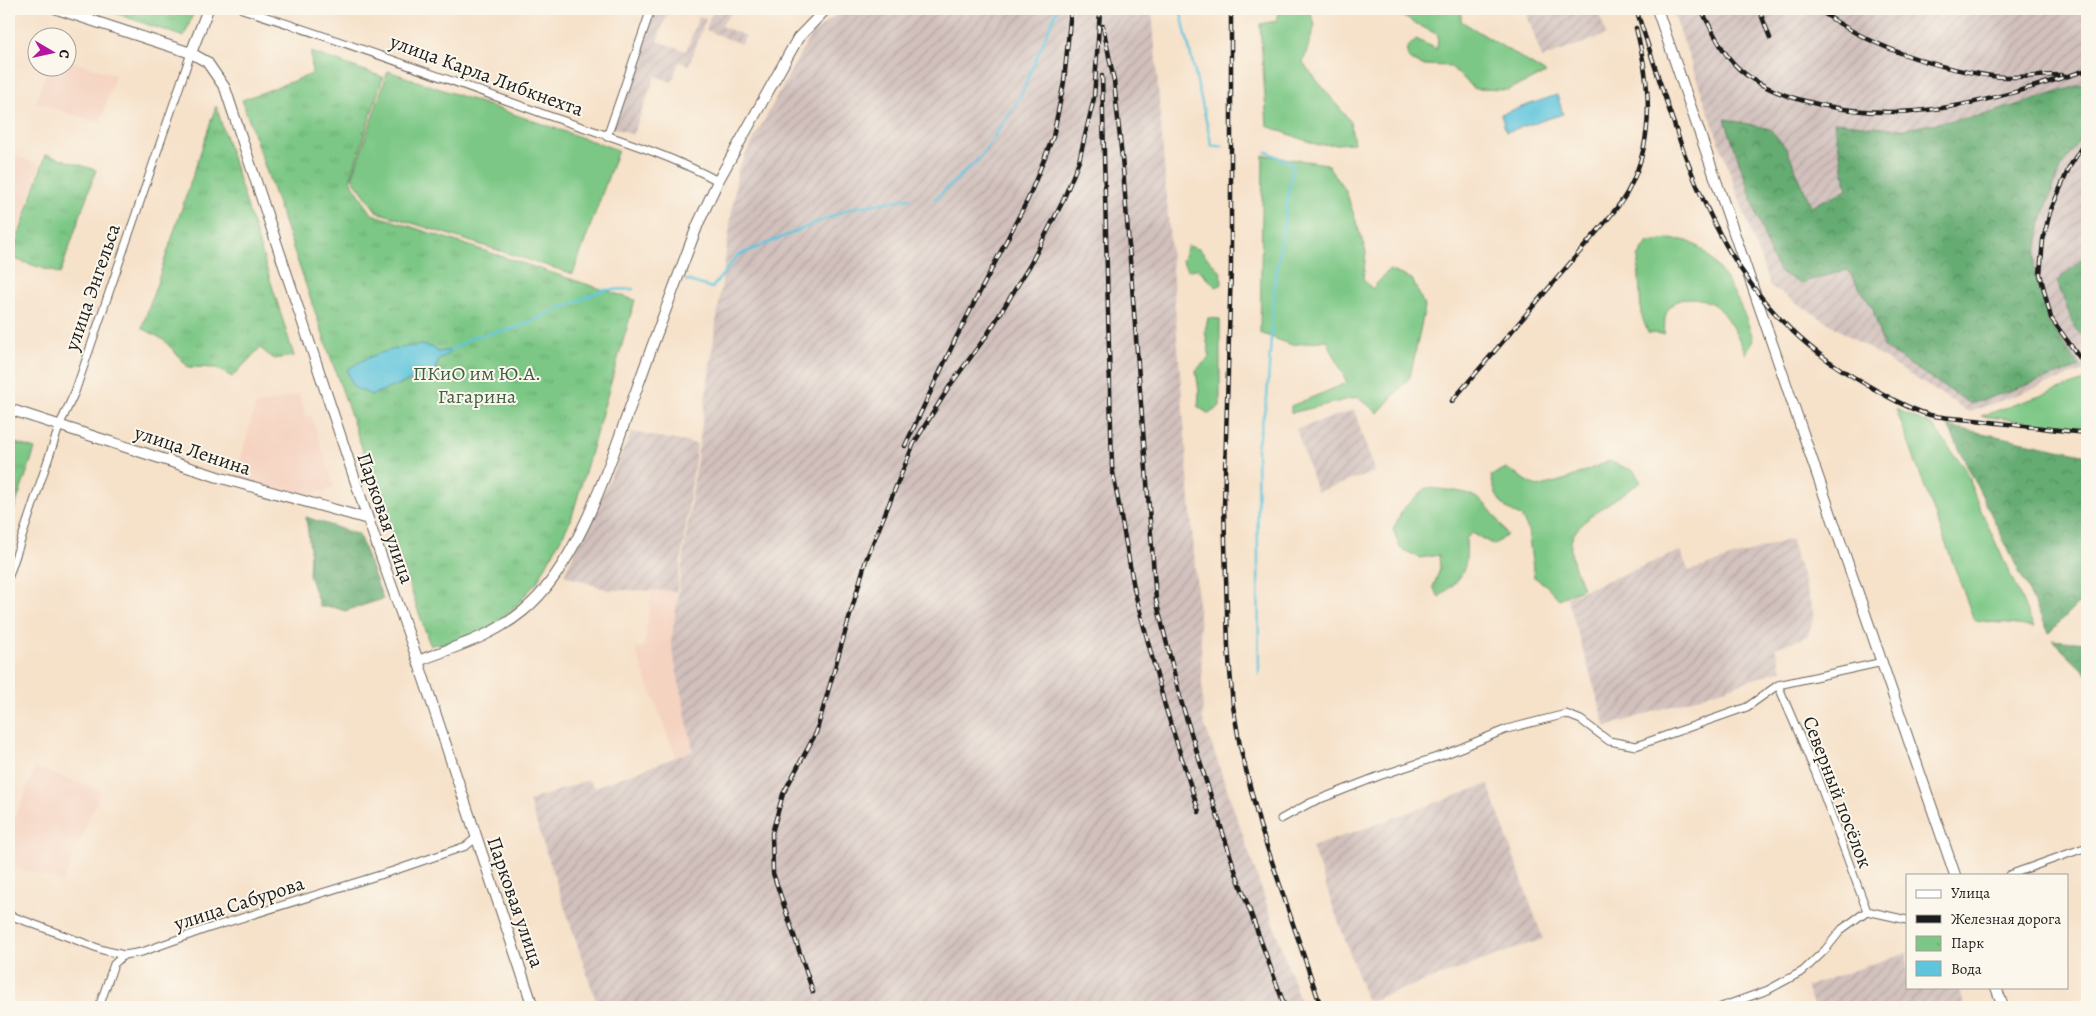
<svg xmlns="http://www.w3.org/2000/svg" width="2096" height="1016" font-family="Alegreya,serif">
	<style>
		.built { fill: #f5d3c1 }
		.industrial { fill: url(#industrial-furrows) }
		.grass { fill: #7cc785; stroke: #4c7250 }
		.forest { fill: url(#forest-crowns); stroke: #406447 }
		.park { fill: url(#park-tufts); stroke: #4c7250 }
		.water { fill: #5fc5dc; stroke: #3e707c }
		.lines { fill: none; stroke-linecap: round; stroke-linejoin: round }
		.stream { stroke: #5fc5dc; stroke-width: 2.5 }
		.street-casing { stroke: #686159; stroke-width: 9 }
		.secondary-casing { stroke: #686159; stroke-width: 12 }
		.primary-casing { stroke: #686159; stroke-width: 12 }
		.street { stroke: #fff; stroke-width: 7 }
		.secondary { stroke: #fff; stroke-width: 10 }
		.primary { stroke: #fff; stroke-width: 10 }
		.rail-casing { stroke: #1c1c1c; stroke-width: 4.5 }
		.rail { stroke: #fbf7ec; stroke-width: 2.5; stroke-dasharray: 8; stroke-linecap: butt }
		.labels { text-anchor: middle; stroke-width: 4; stroke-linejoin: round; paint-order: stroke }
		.street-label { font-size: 20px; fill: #1c1c1c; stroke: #fbf7ec }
		.park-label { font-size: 20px; fill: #426046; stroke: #fbf7ec }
	</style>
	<defs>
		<pattern id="industrial-furrows" width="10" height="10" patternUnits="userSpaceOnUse" patternTransform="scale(1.25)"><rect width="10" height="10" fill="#d1c0bc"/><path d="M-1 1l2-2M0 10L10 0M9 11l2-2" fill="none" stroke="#b3a4a1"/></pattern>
		<pattern id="forest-crowns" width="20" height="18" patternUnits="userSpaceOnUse" patternTransform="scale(1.25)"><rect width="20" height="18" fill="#65ac72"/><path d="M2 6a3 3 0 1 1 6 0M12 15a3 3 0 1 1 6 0" fill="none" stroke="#528b5d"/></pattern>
		<pattern id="park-tufts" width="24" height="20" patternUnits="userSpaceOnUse" patternTransform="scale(1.25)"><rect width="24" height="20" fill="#7cc785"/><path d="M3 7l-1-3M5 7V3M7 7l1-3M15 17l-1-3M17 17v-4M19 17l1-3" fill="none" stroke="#6baa72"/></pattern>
	</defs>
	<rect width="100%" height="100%" fill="#fbf7ec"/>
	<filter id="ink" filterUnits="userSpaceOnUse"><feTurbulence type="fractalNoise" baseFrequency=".02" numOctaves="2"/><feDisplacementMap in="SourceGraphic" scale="10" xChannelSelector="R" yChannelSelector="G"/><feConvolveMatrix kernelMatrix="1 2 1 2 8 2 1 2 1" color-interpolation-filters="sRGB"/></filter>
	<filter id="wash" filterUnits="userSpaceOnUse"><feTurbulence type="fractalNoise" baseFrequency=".0096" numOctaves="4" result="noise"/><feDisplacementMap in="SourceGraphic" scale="20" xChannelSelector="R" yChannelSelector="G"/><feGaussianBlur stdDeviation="1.12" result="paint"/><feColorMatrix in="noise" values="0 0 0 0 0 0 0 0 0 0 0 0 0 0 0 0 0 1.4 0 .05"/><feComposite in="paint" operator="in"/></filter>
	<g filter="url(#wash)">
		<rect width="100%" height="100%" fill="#f6e1c9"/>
		<path class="built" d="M 68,60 L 115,75 L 100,123 L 36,103 L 47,68 L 68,68 Z
			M 9,154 L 40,164 L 13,245 L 9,244 Z
			M 299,394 L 306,417 L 311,415 L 334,488 L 303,497 L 236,477 L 255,406 Z
			M 652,590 L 677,591 L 671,643 L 693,751 L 676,758 L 635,649 L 644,646 Z
			M 35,768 L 101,790 L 63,882 L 9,866 L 9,833 Z"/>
		<path class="industrial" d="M 655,9 L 669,9 L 657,41 L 686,51 L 699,16 L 706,19 L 689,65 L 679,62 L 672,82 L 655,76 L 633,135 L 612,127 Z
			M 717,9 L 742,9 L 731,13 L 721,26 L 746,36 L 741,44 L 706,30 L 710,17 Z
			M 858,9 L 1152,9 L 1201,643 L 1203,719 L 1302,1007 L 749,1007 L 747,1001 L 730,1007 L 598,1007 L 529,801 L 588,780 L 595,787 L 693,751 L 671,643 L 738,168 L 810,36 L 835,16 Z
			M 1525,9 L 1598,9 L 1606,35 L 1542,58 Z
			M 1672,9 L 2087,9 L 2087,368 L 2084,371 L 1969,412 L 1770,286 Z
			M 1354,410 L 1375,472 L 1317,492 L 1296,429 Z
			M 632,432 L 697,444 L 677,591 L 608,590 L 564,575 Z
			M 1791,539 L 1814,615 L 1808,636 L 1775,648 L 1782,670 L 1606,727 L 1567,597 L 1680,551 L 1689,571 Z
			M 1488,784 L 1543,939 L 1367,1002 L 1312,847 Z
			M 1907,952 L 1907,987 L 1958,987 L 1965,1007 L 1814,1007 L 1806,987 Z"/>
		<path class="grass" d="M 1279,9 L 1309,9 L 1315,25 L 1303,63 L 1350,121 L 1354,143 L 1318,145 L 1267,126 L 1260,24 L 1276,21 Z
			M 1388,9 L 1461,9 L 1461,21 L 1546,73 L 1508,90 L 1475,89 L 1450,66 L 1422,65 L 1409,59 L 1406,49 L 1416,39 L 1437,49 L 1438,35 Z
			M 388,71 L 618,150 L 573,274 L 377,212 L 352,178 Z
			M 1263,155 L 1327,164 L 1346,191 L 1366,252 L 1363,279 L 1372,289 L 1389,270 L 1412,279 L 1425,307 L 1410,377 L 1378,413 L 1358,397 L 1291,413 L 1291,406 L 1347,383 L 1327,340 L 1292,345 L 1260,333 Z
			M 1668,239 C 1674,240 1681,239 1687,241 C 1716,250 1747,313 1753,340 L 1746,354 C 1738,337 1731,322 1718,308 C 1704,295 1673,293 1666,314 C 1664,320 1665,328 1664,334 L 1648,333 L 1641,314 L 1638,257 L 1648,242 Z
			M 1188,246 L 1199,249 L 1221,272 L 1222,284 L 1216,287 L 1198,269 L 1188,270 L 1182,261 Z
			M 1208,318 L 1220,319 L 1220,406 L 1209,414 L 1198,407 L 1199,392 L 1196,370 L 1210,357 L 1205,331 Z
			M 2087,380 L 2087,429 L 1981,416 Z
			M 1896,409 L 1933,426 L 1968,473 L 1975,497 L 2034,627 L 1974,620 Z
			M 1609,461 L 1634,471 L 1641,482 C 1624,494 1573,522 1571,542 C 1569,558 1578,574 1583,588 L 1559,599 L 1547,586 L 1534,577 L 1528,530 L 1521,516 C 1501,509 1495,496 1491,476 L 1506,468 L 1537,487 L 1567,479 Z
			M 1426,488 C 1475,492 1481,492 1507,535 L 1494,545 L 1472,533 L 1466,539 C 1468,572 1463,577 1439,597 L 1433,587 L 1440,569 L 1439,555 L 1420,558 L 1400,548 L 1393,529 L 1403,509 Z"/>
		<path class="forest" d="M 2087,83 L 2087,128 L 2060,169 L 2041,222 L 2034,268 L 2049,323 L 2080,367 L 1971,404 L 1883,347 L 1873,309 L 1848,270 L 1800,283 L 1781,273 L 1771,257 L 1725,119 L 1770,129 L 1787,149 L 1811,206 L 1847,190 L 1834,122 L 1903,129 L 1984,115 Z
			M 2087,255 L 2087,341 L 2074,327 L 2057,281 Z
			M 1948,426 L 2087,455 L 2087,606 L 2078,604 L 2049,633 Z
			M 306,517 L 359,535 L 383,599 L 345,611 L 333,607 L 320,607 L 309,575 L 310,548 Z
			M 2052,640 L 2087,643 L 2087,674 Z"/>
		<path class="park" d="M 103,9 L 195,9 L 184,37 Z
			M 311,52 L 383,77 L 350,180 L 372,214 L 635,300 L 571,520 L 537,582 L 513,609 L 487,630 L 448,643 L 430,645 L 242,100 L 312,74 Z
			M 216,106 L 294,356 L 274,359 L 260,348 L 232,377 L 216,368 L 188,367 L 164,340 L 142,328 Z
			M 46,154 L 96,170 L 60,274 L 11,258 Z
			M 9,441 L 35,449 L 9,524 Z"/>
		<path class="water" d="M 1557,95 L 1563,114 L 1506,132 L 1501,114 Z
			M 422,345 L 432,347 L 438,352 L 453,350 L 439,360 L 434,372 L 371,395 L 353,387 L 347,370 C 371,353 394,348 422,345 Z"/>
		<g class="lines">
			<path class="stream" d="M 1180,9 L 1212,146 L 1223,146
				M 935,199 L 981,157 L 1020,97 L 1057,9
				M 686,280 L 712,288 L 737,256 L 852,208 L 910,198
				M 450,351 L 473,337 L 516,328 L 603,290 L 633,289
				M 1259,674 L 1257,447 L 1267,398 L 1275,280 L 1293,164 L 1267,152"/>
		</g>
	</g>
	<g filter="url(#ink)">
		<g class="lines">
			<g class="street-casing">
				<path id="street" d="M 242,9 C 343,41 441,77 541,113 C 600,134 663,151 718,181
					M 607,137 L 651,9
					M 9,576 L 60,424 L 75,392 L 191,53
					M 1778,685 L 1816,774 L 1867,911
					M 1281,819 L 1310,803 L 1379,776 L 1446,754 L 1507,729 L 1566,714 L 1581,720 L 1609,741 L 1636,746 L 1747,707 L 1778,685 L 1883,662
					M 2009,875 L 2087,847
					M 9,915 L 103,950 L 124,955 L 142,952 L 206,929 L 396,870 L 466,846 L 476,838
					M 99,1007 L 114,964 L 124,955
					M 1721,1007 L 1768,990 L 1803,971 L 1825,950 L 1842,929 L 1867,911 L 1907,920"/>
			</g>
			<g class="secondary-casing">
				<path id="secondary" d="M 57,9 L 191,53 L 207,62 L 225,88 L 368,519
					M 1657,9 L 1955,875
					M 191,53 L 208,9
					M 418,661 C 456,646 490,638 523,611 C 580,565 611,458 636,391 C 656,335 677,279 698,224 L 718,181 L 798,38 L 826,9
					M 1996,987 L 2003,1007"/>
			</g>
			<g class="primary-casing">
				<path id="primary" d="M 9,409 L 218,477 L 368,519 L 418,661 L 533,1007"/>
			</g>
			<use href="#street" class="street"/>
			<use href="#secondary" class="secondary"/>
			<use href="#primary" class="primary"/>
			<g class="rail-casing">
				<path id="rail" d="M 1231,9 L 1231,266 L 1224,507 L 1228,647 L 1233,706 L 1240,746 L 1260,826 L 1321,1007
					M 1636,9 C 1686,156 1715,300 1862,382 C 1883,394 1906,408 1930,415 C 1944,418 1960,419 1975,420 C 2012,425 2050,429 2087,433
					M 1701,9 C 1709,25 1718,44 1729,58 C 1746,80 1776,93 1801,100 C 1902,129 1990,101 2087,70
					M 1759,9 L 1770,38
					M 1818,9 C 1866,45 1932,68 1992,76 C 2014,79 2039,75 2061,75
					M 1103,26 L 1114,81 L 1123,168 L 1156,600 L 1181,701 L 1205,778 L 1236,873 L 1285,1007
					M 1102,76 L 1112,467 L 1135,593 L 1165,706 L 1199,812
					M 2087,138 L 2069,168 L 2050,212 L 2043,240 L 2040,274 L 2051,318 L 2087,368
					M 1452,401 L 1607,220 C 1615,210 1624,200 1629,189 C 1656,136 1650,83 1636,28
					M 905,446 L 956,338 L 1028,199 L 1053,137 L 1064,82 L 1071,9
					M 813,992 L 773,873 L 772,833 L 783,794 L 816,733 L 866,560 L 914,443 L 951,384 L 987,335 L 1030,265 L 1062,203 L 1079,161 L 1094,98 L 1100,11"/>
			</g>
			<use href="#rail" class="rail"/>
		</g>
	</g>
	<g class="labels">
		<g class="street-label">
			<text transform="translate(487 75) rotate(20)" y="7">улица Карла Либкнехта</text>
			<text transform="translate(92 287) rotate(-71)" y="7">улица Энгельса</text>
			<text transform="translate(193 450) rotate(18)" y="7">улица Ленина</text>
			<text transform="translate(386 518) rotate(71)" y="7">Парковая улица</text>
			<text transform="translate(1838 792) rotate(69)" y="7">Северный посёлок</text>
			<text transform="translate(516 902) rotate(71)" y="7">Парковая улица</text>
			<text transform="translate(239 903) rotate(-18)" y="7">улица Сабурова</text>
		</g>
		<g class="park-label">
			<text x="477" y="380">ПКиО им Ю.А.<tspan x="477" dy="23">Гагарина</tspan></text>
		</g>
	</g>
	<rect width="2096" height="1016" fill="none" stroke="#fbf7ec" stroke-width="30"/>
	<rect x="1906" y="874" width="162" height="115" fill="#fbf7ec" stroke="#a29f99"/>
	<rect x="1916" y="890" width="25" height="8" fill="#ffffff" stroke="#a29f99"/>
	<text x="1951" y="898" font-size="15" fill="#1c1c1c">Улица</text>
	<rect x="1916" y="915" width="25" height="8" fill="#1c1c1c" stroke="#a29f99"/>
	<text x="1951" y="924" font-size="15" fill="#1c1c1c">Железная дорога</text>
	<rect x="1916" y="936" width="25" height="15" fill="url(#park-tufts)" stroke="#a29f99"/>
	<text x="1951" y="948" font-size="15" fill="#1c1c1c">Парк</text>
	<rect x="1916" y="961" width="25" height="15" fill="#5fc5dc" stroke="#a29f99"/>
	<text x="1951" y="974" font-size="15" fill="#1c1c1c">Вода</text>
	<g transform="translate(52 52) rotate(99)"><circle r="24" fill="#fbf7ec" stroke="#a29f99"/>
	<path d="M0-4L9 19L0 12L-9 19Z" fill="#b5179e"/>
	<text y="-8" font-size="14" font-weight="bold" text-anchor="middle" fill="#1c1c1c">С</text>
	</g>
</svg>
